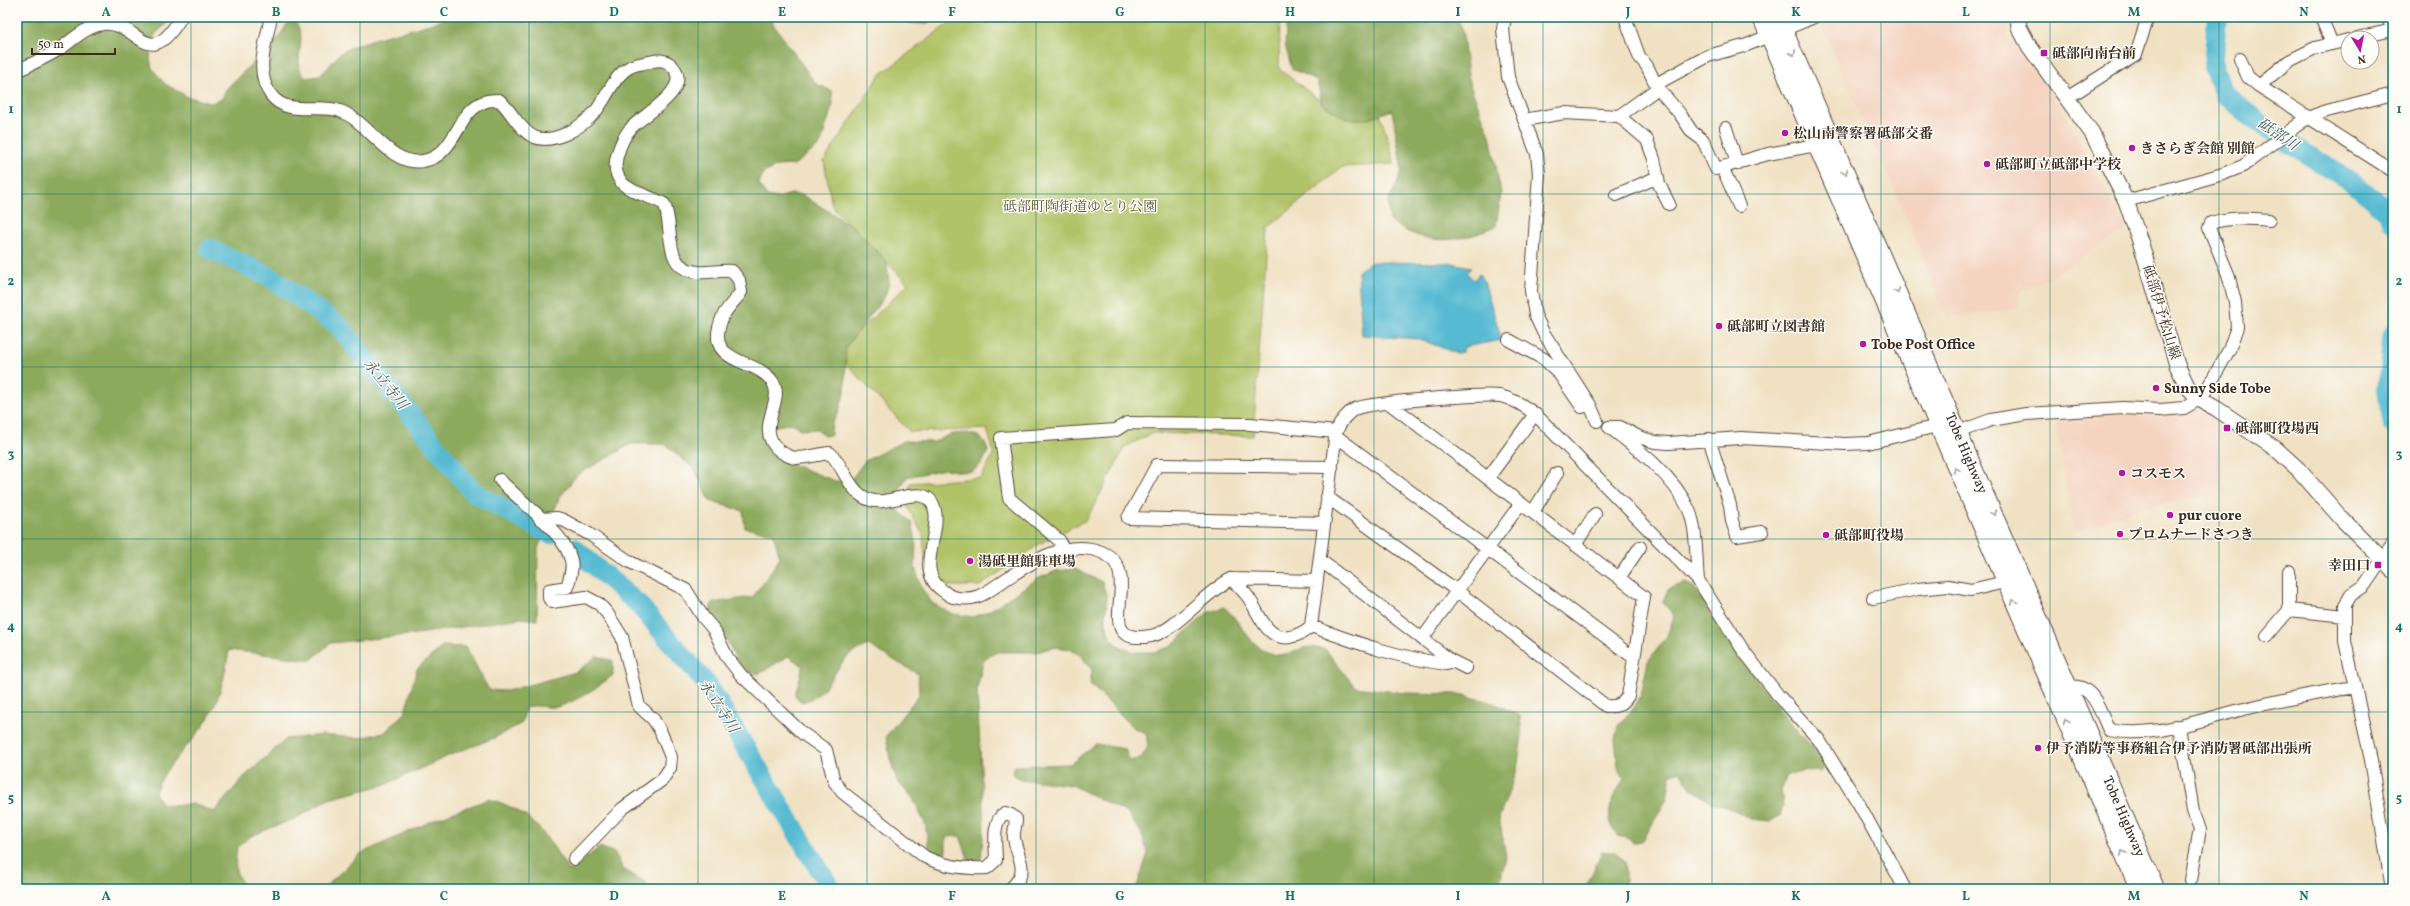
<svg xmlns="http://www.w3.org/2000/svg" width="2410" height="906" font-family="Vollkorn,'Noto Serif JP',serif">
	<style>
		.built { fill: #f4d3c0 }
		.green { fill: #b0c367; stroke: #767642 }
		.forest { fill: #8ca95c; stroke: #646a3d }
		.water { fill: #54bad2; stroke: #487278 }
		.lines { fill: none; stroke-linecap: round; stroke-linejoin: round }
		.river { stroke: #54bad2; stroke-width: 20 }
		.minor-casing { stroke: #564537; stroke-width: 14 }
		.major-casing { stroke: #564537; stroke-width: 17 }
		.highway-casing { stroke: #564537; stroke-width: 19 }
		.minor { stroke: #fff; stroke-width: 12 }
		.major { stroke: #fff; stroke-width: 15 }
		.highway { stroke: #fff; stroke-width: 17 }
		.oneway { stroke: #a79f9a }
		.grid { fill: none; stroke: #0f766e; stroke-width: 1; stroke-opacity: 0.55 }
		.poi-dot { fill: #b5179e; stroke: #fdfcf7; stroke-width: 1.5 }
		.labels { text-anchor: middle; stroke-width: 3; stroke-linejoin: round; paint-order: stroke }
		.poi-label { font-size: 14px; font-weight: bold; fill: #3b2a1e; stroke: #fdfcf7; text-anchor: start }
		.park-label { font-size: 14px; fill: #5e5834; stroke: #fdfcf7 }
		.street-label { font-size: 14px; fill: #3b2a1e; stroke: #fdfcf7 }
		.water-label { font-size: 15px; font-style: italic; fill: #445c5d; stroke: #fdfcf7 }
		.neatline { fill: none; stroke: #0f766e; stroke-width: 1.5 }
		.grid-label { font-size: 13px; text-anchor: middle; font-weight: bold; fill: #0f766e }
	</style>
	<rect width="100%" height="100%" fill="#fdfcf7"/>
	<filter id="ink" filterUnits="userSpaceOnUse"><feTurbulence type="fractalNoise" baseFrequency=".025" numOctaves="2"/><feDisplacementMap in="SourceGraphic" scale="8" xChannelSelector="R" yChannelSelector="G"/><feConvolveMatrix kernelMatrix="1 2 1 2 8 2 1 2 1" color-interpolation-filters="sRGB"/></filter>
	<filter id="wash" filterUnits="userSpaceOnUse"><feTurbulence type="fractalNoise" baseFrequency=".012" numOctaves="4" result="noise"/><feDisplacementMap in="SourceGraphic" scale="16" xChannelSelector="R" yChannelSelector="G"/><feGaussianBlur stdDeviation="0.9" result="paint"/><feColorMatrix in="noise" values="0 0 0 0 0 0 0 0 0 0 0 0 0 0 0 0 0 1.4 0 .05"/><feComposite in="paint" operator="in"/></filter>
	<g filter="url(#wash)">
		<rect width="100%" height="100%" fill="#f0e1c3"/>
		<path class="built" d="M 1834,17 L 2008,17 L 2008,36 L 2043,81 L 2067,119 L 2126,230 L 2051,276 L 2019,292 L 2019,308 L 1947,317 L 1903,209 L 1820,23 Z
			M 2198,408 L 2223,426 L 2220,442 L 2220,456 L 2226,493 L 2138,508 L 2091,527 L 2074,531 L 2056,420 L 2106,414 L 2172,416 Z"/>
		<path class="green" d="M 957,17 L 1280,17 L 1279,69 L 1332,110 L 1380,114 L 1395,164 L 1342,167 L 1268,228 L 1253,436 L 1153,433 L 1125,447 L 1086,520 L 1041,543 L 980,586 L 928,586 L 923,535 L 907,506 L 910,483 L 981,478 L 994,453 L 987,429 L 910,432 L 836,353 L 908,284 L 832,206 L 824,161 L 880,75 Z"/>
		<path class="forest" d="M 17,17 L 174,17 L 155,34 L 150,58 L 152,68 L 165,84 L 188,97 L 211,103 L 222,99 L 226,89 L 279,37 L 288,23 L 295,22 C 297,25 299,28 300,31 C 304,45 292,67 306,78 C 310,77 315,77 318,76 C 330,70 334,55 347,49 C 380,34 416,31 449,17 L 772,17 L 773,24 L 816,84 L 832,91 L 833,104 L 820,145 L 794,165 L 777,166 L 763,173 L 759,184 L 767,196 L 778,198 L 791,194 L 802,195 L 854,227 L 887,262 L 889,282 L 885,296 L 846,347 L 845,391 L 838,414 L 832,423 L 831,435 L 824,436 L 816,429 L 801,430 L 792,423 L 772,427 L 770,446 L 776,458 L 835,481 L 850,481 L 865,461 L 904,441 L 934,442 L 951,434 L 966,433 L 978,436 L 985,442 L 988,451 L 983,462 L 973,471 L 961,472 L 945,469 L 907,477 L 900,488 L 897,509 L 912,523 L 916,541 L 915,567 L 921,587 L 932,603 L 953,614 L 973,617 L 989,611 L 1037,579 L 1056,571 L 1075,569 L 1102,582 L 1107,597 L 1105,620 L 1110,638 L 1119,646 L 1135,652 L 1154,652 L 1170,647 L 1207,613 L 1224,607 C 1245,625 1252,656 1284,655 C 1291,655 1297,649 1304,648 C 1310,646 1319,649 1325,649 L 1355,687 L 1404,693 L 1459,694 L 1494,703 L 1520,716 L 1522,735 L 1517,770 L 1499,818 L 1506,857 L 1498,889 L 1136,889 L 1148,853 L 1141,833 L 1127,813 L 1072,785 L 1021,779 L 1012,774 L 1015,766 L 1070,764 L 1096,744 L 1125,749 L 1130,761 L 1141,758 L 1148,747 L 1146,733 L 1134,728 L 1090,684 L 1092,670 L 1081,656 L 1070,649 L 1054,647 L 1037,652 L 997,652 L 984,659 L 977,688 L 984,826 L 981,859 L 969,861 L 960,836 L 946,837 L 946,852 L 943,859 L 930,854 L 925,823 L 912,797 L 898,783 L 890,759 L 886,736 L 919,695 L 918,674 L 868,645 C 861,649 851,652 846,658 C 831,675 825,698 801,702 L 795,695 L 803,666 L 788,656 L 759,674 L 741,669 L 720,626 L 709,616 L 712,603 L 753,597 L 780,558 L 773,533 L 745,528 L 743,511 L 710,501 L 695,470 L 665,444 L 631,444 L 577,475 L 560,497 L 538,548 L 537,620 L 521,618 L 418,634 L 331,643 L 311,660 L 229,650 C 225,676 219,704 203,726 C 187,748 164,767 155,793 L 162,804 L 173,806 L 194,804 L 214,812 L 243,778 L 286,739 L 322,735 L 357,738 L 384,733 L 405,712 L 417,669 L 443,646 L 466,647 L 489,690 L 507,691 L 576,672 L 597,656 L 613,661 L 613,675 C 603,684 568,707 554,707 C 544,708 537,704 526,707 L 522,723 L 494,738 L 448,756 L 387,784 L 329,799 L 296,818 L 251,836 L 237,847 C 235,866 233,875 248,889 L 17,889 Z
			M 902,17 L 932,17 L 927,24 L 910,23 Z
			M 1287,17 L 1456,17 L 1462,28 L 1469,83 L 1490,135 L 1501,194 L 1496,226 C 1459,244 1424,246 1390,221 L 1388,203 L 1402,171 L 1392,110 L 1368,119 L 1347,119 L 1322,104 L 1317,81 L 1292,69 L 1285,45 Z
			M 1685,583 L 1694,587 C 1722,631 1751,672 1782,713 C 1796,732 1815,746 1826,767 L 1820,772 L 1804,770 L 1787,775 L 1781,790 L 1783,807 L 1780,816 L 1770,821 L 1751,819 L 1736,811 L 1711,802 L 1691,788 L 1680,771 L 1671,774 L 1667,799 L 1643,840 L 1633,843 L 1628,838 L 1618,836 C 1601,815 1613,800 1624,778 L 1618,767 L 1615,739 L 1618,725 L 1634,708 L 1641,695 L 1648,661 L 1666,638 L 1674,617 L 1663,601 L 1668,589 Z
			M 489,799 C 534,812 545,834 569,871 L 600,847 L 615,853 L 623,869 L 646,883 L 645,889 L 323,889 L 360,854 L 436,819 Z
			M 1602,852 L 1615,852 L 1625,862 L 1625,881 L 1621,889 L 1585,889 Z"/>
		<path class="water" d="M 1372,262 L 1452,263 L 1471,267 L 1467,273 L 1474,280 L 1479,274 L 1484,282 L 1502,340 L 1464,347 L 1463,352 L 1456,353 L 1419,339 L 1362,335 L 1358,271 Z"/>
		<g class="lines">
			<path class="river" d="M 2217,17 L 2213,68 L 2225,95 L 2268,130 L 2350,181 L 2388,211 L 2393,223
				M 210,249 L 270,277 L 338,325 L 473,492 L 550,534
				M 2393,334 L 2387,390 L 2393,424
				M 574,548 L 637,603 L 707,684 L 831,889"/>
		</g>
	</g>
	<g filter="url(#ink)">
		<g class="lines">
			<g class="minor-casing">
				<path id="minor" d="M 271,17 C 266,43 254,72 271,95 C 287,117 319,103 340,111 C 369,121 389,167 423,161 C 456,156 457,111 484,102 C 488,100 495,100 499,100 C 511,110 519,130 534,137 C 554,145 582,127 595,112 C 607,98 613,76 630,67 C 635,64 644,63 650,62 C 658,60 663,59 670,64 C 697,87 644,114 632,127 C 624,135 620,145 617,156 C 614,166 616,177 623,184 C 634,194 651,196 664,204 C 675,228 661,269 698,272 C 709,273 720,270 732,271 L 739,280 L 741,292 C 736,300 727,307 723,316 C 701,365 755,357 772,381 C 787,400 752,429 780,451 C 784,454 792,458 796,458 C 807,458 819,454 830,453 C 845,467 850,497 874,501 C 893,505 929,480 935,511 C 940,535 915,571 942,590 C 945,592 949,596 953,597 C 977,603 988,591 1006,579 C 1030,563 1061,543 1091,549 C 1158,562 1081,648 1151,636 C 1174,632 1205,592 1231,579 C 1237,585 1243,590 1248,597 C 1259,612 1266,641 1290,637 C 1299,635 1305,632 1311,626 L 1336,432 C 1340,423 1345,414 1355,409 C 1368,402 1483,394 1500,396 C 1514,399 1524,406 1535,414 L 1698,580 L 1743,650 L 1778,695 L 1819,740 L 1859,804 L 1905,889
					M 1505,17 L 1503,29 L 1508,77 L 1537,154 L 1539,174 L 1531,291 L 1535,315 L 1543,332 L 1590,405 L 1597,421
					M 1625,17 L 1639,56 L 1647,66 L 1657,87 L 1680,114 L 1692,132 L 1703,140 L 1716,169 L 1768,154 L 1816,145
					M 2321,17 L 2332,44
					M 2388,17 L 2393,32
					M 2357,38 L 2393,30
					M 2240,59 L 2248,77 L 2259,86 L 2393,171
					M 17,71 C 31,64 45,58 58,50 C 72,41 86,26 103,24 C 139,20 147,75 181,17
					M 2259,86 L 2289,61 L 2315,48 L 2348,40
					M 2067,98 L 2136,54 L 2148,17
					M 1619,116 L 1647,140 L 1654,159 L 1659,184 L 1669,204
					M 1524,120 L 1564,113 L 1619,116 L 1654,91 L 1660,82 L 1708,56 L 1747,45 L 1814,17
					M 1726,128 L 1737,164
					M 1723,169 L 1739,206
					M 1616,195 L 1658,177
					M 2126,201 L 2223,174 L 2243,166 L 2303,121 L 2323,112 L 2393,94
					M 1509,340 L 1544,359 L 1558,372 L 1582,407
					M 1609,427 C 1638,449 1674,476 1689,510 C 1697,528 1696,560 1698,580
					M 1610,427 L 1620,427 L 1639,437 L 1655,442 L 1669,443 L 1741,438 L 1845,444 L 1868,443 L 1937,426 L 1958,432 L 1991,420 L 2026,414 L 2123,408 L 2160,410 L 2184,408 L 2199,399 L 2207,389 L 2229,350 L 2237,327 L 2235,302 L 2228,274 L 2209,228 L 2211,223 C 2230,217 2249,218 2269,220
					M 1336,436 L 1634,658
					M 1709,439 L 1730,505 L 1732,521 L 1737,536 L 1762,532
					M 1488,478 L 1535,414
					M 500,480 C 520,502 564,531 571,560 C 573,569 570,578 567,587 L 549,590 L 549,598 L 552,602 L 586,597 L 599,604 L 607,613 L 622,637 L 639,706 L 653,719 L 660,730 L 671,757 L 670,768 L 662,780 L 622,809 L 574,859
					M 1327,497 L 1456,590 L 1606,706 C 1617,707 1622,705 1628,696 L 1644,597 L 1390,404
					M 1533,512 L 1557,473
					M 540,519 L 557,518 L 563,520 L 589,534 L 630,562 L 686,590 L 703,617 L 714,630 L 727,657 L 741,675 L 802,733 L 826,750 L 834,781 L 842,792 L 925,857 C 945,867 966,869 987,868 L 996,860 C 996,846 991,821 1005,813 L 1011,815 L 1016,819 C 1016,825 1013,833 1014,838 C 1018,861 1031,870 1010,889
					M 1324,523 L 1128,518 L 1157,465 L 1332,467
					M 1575,545 L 1595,514
					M 1061,550 L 1060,541 L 1009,498 L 1001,438 L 1116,430 L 1127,423 L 1250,424 L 1336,432
					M 1320,560 L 1450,660 L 1466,668
					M 2289,571 L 2289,610 L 2345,616
					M 1619,578 L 1640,547
					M 1231,579 L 1317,581
					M 1873,598 L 1918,589 L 1948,586 L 1971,590 L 2005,582
					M 1311,626 C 1356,643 1399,658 1447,664 L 1450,660
					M 2267,636 L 2289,610
					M 1422,639 L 1521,503
					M 2061,689 C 2092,678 2098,707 2109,730 C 2153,739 2200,720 2244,709 C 2280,700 2317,693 2355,687
					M 2175,726 L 2180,733 L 2193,811 L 2200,829 L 2191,880
					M 2392,889 L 2371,760 L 2345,641 L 2345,605 L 2351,595 L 2364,586 L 2393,544"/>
			</g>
			<g class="major-casing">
				<path id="major" d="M 2018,17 L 2019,27 L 2029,46 L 2092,133 L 2126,201 L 2141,244 L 2177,365 L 2187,386 L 2199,399 L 2217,409 L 2276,449 L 2298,469 L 2342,519 L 2393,570"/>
			</g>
			<g class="highway-casing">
				<g id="highway">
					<path d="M 1761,17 L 2139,889"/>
					<path id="s1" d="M 1778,17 L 2156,889"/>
				</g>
			</g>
			<use href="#minor" class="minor"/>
			<use href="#major" class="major"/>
			<use href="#highway" class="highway"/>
		</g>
		<defs><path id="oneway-chevron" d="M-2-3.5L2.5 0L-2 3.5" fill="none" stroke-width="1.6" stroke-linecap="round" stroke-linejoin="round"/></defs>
		<g class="oneway">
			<use href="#oneway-chevron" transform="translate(1793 53) rotate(66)"/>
			<use href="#oneway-chevron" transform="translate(1845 172) rotate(66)"/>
			<use href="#oneway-chevron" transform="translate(1897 291) rotate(66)"/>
			<use href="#oneway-chevron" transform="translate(1956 470) rotate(-114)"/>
			<use href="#oneway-chevron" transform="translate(1994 513) rotate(66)"/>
			<use href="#oneway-chevron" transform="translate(2014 602) rotate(-114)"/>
			<use href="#oneway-chevron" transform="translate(2066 721) rotate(-114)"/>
			<use href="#oneway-chevron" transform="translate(2123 853) rotate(-114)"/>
		</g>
	</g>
	<path class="grid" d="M 191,17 L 191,889M 360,17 L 360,889M 529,17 L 529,889M 698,17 L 698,889M 867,17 L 867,889M 1036,17 L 1036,889M 1205,17 L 1205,889M 1374,17 L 1374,889M 1543,17 L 1543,889M 1712,17 L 1712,889M 1881,17 L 1881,889M 2050,17 L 2050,889M 2219,17 L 2219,889M 17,194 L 2393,194M 17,367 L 2393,367M 17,539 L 2393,539M 17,712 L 2393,712"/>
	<g class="poi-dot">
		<rect x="2040" y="49" width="8" height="8" rx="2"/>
		<circle cx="1785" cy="133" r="4"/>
		<circle cx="2132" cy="148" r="4"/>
		<circle cx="1987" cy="164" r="4"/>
		<circle cx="1719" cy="326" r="4"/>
		<circle cx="1863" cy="344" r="4"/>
		<circle cx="2156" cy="388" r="4"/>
		<rect x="2223" y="424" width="8" height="8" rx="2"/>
		<circle cx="2122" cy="473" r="4"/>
		<circle cx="2170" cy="515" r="4"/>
		<circle cx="2120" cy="534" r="4"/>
		<circle cx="1826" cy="535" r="4"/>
		<circle cx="970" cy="561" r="4"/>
		<rect x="2374" y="561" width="8" height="8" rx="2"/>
		<circle cx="2038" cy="748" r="4"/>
	</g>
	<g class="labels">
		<g class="poi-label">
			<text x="2052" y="58">砥部向南台前</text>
			<text x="1793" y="138">松山南警察署砥部交番</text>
			<text x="2140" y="153">きさらぎ会館 別館</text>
			<text x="1995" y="169">砥部町立砥部中学校</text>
			<text x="1727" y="331">砥部町立図書館</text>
			<text x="1871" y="349">Tobe Post Office</text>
			<text x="2164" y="393">Sunny Side Tobe</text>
			<text x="2235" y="433">砥部町役場西</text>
			<text x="2130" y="478">コスモス</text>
			<text x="2178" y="520">pur cuore</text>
			<text x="2128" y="539">プロムナードさつき</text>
			<text x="1834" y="540">砥部町役場</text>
			<text x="978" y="566">湯砥里館駐車場</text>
			<text x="2370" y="570" text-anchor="end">幸田口</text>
			<text x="2046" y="753">伊予消防等事務組合伊予消防署砥部出張所</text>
		</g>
		<g class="park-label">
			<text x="1080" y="211">砥部町陶街道ゆとり公園</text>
		</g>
		<g class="street-label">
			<text transform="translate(2162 312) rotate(73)" y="5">砥部伊予松山線</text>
			<text dy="5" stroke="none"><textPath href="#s1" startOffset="475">Tobe Highway</textPath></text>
			<text dy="5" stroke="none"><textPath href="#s1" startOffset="871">Tobe Highway</textPath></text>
		</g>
		<g class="water-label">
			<text transform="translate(2278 134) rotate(34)" y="5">砥部川</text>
			<text transform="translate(386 384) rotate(51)" y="5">永立寺川</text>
			<text transform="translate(719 706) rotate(57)" y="5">永立寺川</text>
		</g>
	</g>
	<rect width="2410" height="906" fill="none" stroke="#fdfcf7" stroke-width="44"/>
	<g transform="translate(2360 50) rotate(170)"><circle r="19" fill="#fdfcf7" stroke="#afa8a0"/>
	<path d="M0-3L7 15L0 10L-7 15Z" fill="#b5179e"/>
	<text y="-6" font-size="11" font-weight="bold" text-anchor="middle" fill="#3b2a1e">N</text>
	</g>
	<path d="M32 48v6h83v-6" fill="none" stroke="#3b2a1e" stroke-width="2"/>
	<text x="38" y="48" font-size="12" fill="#3b2a1e" stroke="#fdfcf7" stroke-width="3" paint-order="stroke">50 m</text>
	<rect x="22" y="22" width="2366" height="862" class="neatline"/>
	<g class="grid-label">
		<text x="106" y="16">A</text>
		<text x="276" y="16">B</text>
		<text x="444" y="16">C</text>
		<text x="614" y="16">D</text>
		<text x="782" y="16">E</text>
		<text x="952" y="16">F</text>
		<text x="1120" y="16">G</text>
		<text x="1290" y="16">H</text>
		<text x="1458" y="16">I</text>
		<text x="1628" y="16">J</text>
		<text x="1796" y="16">K</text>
		<text x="1966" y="16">L</text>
		<text x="2134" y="16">M</text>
		<text x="2304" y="16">N</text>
		<text x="11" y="113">1</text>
		<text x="2399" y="113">1</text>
		<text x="11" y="285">2</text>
		<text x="2399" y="285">2</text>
		<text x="11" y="458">3</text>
		<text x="2399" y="458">3</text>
		<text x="11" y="630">4</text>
		<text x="2399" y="630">4</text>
		<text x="11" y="802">5</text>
		<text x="2399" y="802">5</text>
		<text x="106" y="900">A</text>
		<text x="276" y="900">B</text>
		<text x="444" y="900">C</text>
		<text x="614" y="900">D</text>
		<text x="782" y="900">E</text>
		<text x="952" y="900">F</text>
		<text x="1120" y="900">G</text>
		<text x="1290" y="900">H</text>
		<text x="1458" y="900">I</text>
		<text x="1628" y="900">J</text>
		<text x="1796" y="900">K</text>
		<text x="1966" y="900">L</text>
		<text x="2134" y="900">M</text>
		<text x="2304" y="900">N</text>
	</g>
</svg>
